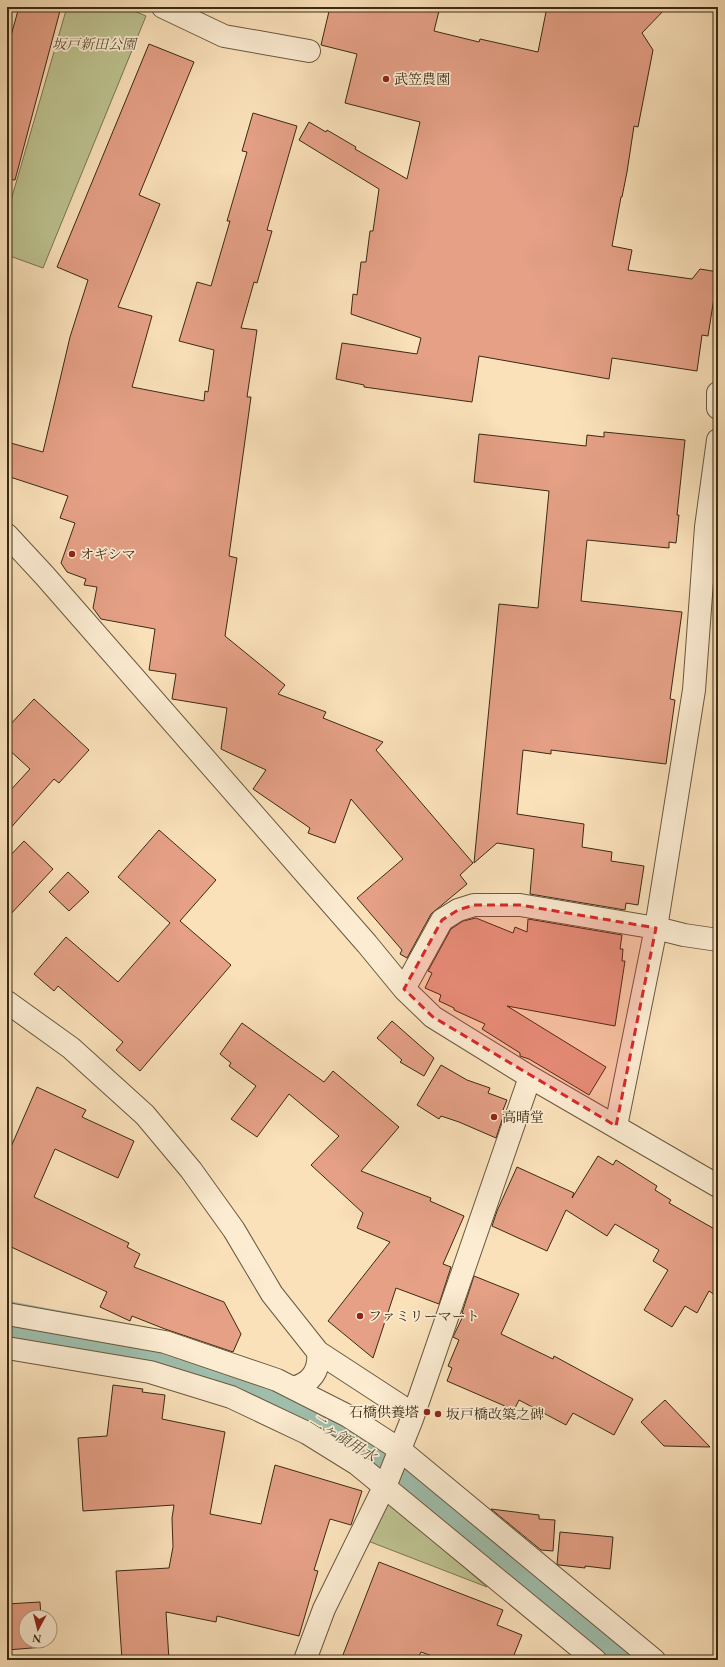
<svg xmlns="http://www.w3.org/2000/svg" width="725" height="1667" font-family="'EB Garamond','Noto Serif JP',serif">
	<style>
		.green { fill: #bdc390; stroke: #7c7652 }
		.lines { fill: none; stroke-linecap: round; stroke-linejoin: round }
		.river { stroke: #9fbeac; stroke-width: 52 }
		.building { fill: #e5a086; stroke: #3a2a15 }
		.street-casing { stroke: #6a583e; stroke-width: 24 }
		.street { stroke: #fcecd2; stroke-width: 22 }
		.marked { fill: #d62828; fill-opacity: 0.2; stroke: #d62828; stroke-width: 3; stroke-dasharray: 8 5; stroke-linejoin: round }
		.poi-dot { fill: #8f2418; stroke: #fcecd2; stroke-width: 1.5 }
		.labels { text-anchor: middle; stroke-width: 3.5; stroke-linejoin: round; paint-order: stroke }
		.park-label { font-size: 14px; font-style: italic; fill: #5b5034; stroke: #fcecd2 }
		.poi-label { font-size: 14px; fill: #3a2a15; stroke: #fcecd2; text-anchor: start }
		.water-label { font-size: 15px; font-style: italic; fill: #534f3b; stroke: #fcecd2 }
	</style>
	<rect width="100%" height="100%" fill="#fae1ba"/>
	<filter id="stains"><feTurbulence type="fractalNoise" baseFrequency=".005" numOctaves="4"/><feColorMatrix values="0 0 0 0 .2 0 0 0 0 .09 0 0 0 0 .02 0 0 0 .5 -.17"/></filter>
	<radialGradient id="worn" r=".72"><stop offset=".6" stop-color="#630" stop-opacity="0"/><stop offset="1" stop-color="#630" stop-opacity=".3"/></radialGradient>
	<path class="green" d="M 67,7 L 125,7 L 146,16 L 43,268 L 7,255 L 7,214 Z
		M 387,1501 L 487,1587 L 368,1541 Z"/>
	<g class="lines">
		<path class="river" d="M 7,1327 L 156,1355 L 238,1382 L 305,1414 L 361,1445 L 623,1660"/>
	</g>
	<path class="building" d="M 19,7 L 61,7 L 15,180 L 7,179 L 7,50 Z
		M 330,7 L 440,7 L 434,31 L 479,42 L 480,39 L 538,52 L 547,7 L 667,7 L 642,33 L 653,50 L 638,127 L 634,126 L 627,172 L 622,197 L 621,197 L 612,246 L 632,250 L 628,270 L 692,279 L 700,269 L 718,272 L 708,336 L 702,335 L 697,371 L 612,358 L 609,379 L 479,356 L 472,402 L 364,387 L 364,385 L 336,379 L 342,343 L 417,354 L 421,338 L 351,314 L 353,294 L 357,295 L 361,262 L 366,262 L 370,231 L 373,231 L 379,189 L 299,140 L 309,122 L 326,132 L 327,130 L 356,147 L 355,149 L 407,179 L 420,122 L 345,103 L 357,54 L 321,45 Z
		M 149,44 L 194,62 L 139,195 L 160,204 L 118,307 L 152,316 L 132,387 L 204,401 L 205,391 L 208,392 L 214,350 L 179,341 L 197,282 L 211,286 L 230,221 L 227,221 L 247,152 L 242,151 L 253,113 L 297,126 L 267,230 L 272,231 L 257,283 L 254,282 L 241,328 L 257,330 L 247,397 L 251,397 L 229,556 L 237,558 L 225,636 L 285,685 L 278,694 L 326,712 L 323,718 L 383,742 L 376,750 L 473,863 L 460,875 L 467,884 L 431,914 L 407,958 L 400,954 L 402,950 L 357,898 L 403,859 L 351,799 L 335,843 L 308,833 L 310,828 L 253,789 L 266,770 L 221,749 L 227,708 L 172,699 L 176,674 L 149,670 L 155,629 L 101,619 L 93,608 L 97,587 L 84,585 L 86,579 L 67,572 L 61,563 L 75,523 L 60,518 L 68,496 L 7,476 L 7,442 L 43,452 L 70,337 L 88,280 L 57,267 Z
		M 604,432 L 685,440 L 677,515 L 679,515 L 676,543 L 669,542 L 669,548 L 587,540 L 581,601 L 682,612 L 670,699 L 675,700 L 666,764 L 551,750 L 551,754 L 523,750 L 517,814 L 584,824 L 582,847 L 612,852 L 611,861 L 644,866 L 638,905 L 626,903 L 625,910 L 530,894 L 534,849 L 497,843 L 474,863 L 499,604 L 538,608 L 549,491 L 474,482 L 479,434 L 586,446 L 587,435 L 604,437 Z
		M 34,699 L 89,750 L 59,783 L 54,779 L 7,832 L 7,794 L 30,769 L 7,748 L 7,728 Z
		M 159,830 L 216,880 L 180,921 L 231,965 L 140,1071 L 116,1050 L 123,1042 L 58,986 L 54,991 L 34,974 L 66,937 L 118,982 L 170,923 L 118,877 Z
		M 24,841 L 53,869 L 7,918 L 7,859 Z
		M 68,872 L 89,892 L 69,911 L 49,892 Z
		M 476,918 L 513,933 L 515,927 L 527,932 L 528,919 L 622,935 L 620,949 L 623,949 L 622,961 L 625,961 L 615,1026 L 507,1006 L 606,1067 L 589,1095 L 529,1059 L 520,1056 L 520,1053 L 482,1029 L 485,1024 L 454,1010 L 454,1008 L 439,1001 L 441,995 L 425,988 L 432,973 L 428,971 L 451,929 L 463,921 Z
		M 392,1021 L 434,1058 L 424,1076 L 400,1062 L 402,1060 L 377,1038 Z
		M 242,1023 L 324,1082 L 333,1071 L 399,1127 L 361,1171 L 431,1198 L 430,1201 L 464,1216 L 443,1264 L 451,1267 L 439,1304 L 396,1288 L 373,1358 L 328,1321 L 390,1242 L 357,1228 L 363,1213 L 311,1165 L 339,1136 L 289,1094 L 257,1137 L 231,1119 L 256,1086 L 229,1066 L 231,1063 L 220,1054 Z
		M 441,1065 L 467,1080 L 490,1088 L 488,1093 L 507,1100 L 503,1110 L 505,1111 L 496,1138 L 459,1122 L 441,1116 L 439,1119 L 417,1105 Z
		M 37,1087 L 86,1110 L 82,1117 L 134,1141 L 118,1178 L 55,1149 L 34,1197 L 129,1243 L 127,1247 L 140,1254 L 134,1267 L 224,1302 L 241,1334 L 233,1352 L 165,1329 L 132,1316 L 130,1321 L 100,1307 L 107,1292 L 7,1245 L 7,1156 Z
		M 598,1156 L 613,1165 L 616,1160 L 657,1186 L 655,1190 L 671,1200 L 669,1203 L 718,1231 L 718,1297 L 709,1291 L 697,1313 L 685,1306 L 672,1327 L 644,1310 L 668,1270 L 653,1261 L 659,1250 L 615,1224 L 607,1236 L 566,1210 L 547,1251 L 492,1226 L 497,1211 L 517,1167 L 574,1193 L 572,1198 Z
		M 474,1276 L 519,1294 L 501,1334 L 553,1359 L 554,1356 L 633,1399 L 614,1435 L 573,1413 L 566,1425 L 519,1400 L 514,1410 L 447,1381 L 452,1368 L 448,1366 L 459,1340 L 453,1337 L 464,1314 L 462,1313 Z
		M 113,1385 L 143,1389 L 142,1392 L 165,1395 L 162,1419 L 225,1432 L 210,1514 L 261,1524 L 275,1465 L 362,1491 L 351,1525 L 330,1519 L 314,1570 L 318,1571 L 299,1636 L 217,1616 L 216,1622 L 166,1612 L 169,1660 L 122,1660 L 116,1571 L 169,1568 L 173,1547 L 172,1518 L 174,1505 L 83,1511 L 78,1438 L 107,1436 Z
		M 665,1400 L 710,1447 L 664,1446 L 641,1422 Z
		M 491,1509 L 539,1515 L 539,1519 L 555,1520 L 553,1551 L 541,1550 Z
		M 560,1532 L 613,1537 L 610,1569 L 585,1566 L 585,1568 L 559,1565 L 557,1564 Z
		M 379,1562 L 503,1610 L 497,1625 L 522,1635 L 512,1660 L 443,1660 L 421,1652 L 417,1660 L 341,1660 Z
		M 40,1602 L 41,1617 L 26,1617 L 26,1641 L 43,1641 L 44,1647 L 7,1650 L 7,1604 Z"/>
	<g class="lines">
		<g class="street-casing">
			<path id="street" d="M 163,7 L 224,36 L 309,51
				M 718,393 L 718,408
				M 7,535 L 45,576 L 367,944 L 404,989 L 433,1017 L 530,1077 L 718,1186
				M 404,989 L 442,920 L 458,910 L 474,905 L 520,905 L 656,928 L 684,935 L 718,940
				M 7,1002 L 71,1048 L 145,1115 L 191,1170 L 234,1230 L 272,1294 L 318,1352 L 413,1414
				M 616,1126 L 656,928 L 694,690 L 706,527 L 718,440
				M 7,1314 L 165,1342 L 277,1380 L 348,1416 L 399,1449 L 654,1660
				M 7,1348 L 150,1372 L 231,1397 L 307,1433 L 357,1464 L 595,1660
				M 293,1388 C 311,1383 320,1371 318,1352
				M 305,1660 L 324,1609 L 388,1479 L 412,1419 L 530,1077"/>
		</g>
		<use href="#street" class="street"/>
	</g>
	<path class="marked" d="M 474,905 L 520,905 L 656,928 L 616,1126 L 433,1017 L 404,989 L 442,920 L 458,910 Z"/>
	<g class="poi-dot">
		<circle cx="386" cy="79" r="4"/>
		<circle cx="72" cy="554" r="4"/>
		<circle cx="494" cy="1117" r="4"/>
		<circle cx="360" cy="1316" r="4"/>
		<circle cx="427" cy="1412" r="4"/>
		<circle cx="438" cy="1414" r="4"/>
	</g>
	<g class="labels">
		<g class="park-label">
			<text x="94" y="49">坂戸新田公園</text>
		</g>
		<g class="poi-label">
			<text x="394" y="84">武笠農園</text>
			<text x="80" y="559">オギシマ</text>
			<text x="502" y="1122">高晴堂</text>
			<text x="368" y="1321">ファミリーマート</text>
			<text x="419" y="1417" text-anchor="end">石橋供養塔</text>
			<text x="446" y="1419">坂戸橋改築之碑</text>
		</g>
		<g class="water-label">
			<text transform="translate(343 1438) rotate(32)" y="5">二ヶ領用水</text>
		</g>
	</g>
	<rect width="725" height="1667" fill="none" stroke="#fae1ba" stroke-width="24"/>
	<rect x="8" y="8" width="709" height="1651" fill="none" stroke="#3a2a15" stroke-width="2"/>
	<rect x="12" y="12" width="701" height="1643" fill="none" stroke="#3a2a15"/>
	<g transform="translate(38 1629) rotate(187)"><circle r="19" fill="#fcecd2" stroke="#ae9e86"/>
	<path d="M0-3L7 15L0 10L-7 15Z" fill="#8f2418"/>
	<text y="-6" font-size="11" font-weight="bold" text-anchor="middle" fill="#3a2a15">N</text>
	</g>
	<rect width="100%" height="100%" filter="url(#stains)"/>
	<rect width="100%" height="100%" fill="url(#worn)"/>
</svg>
